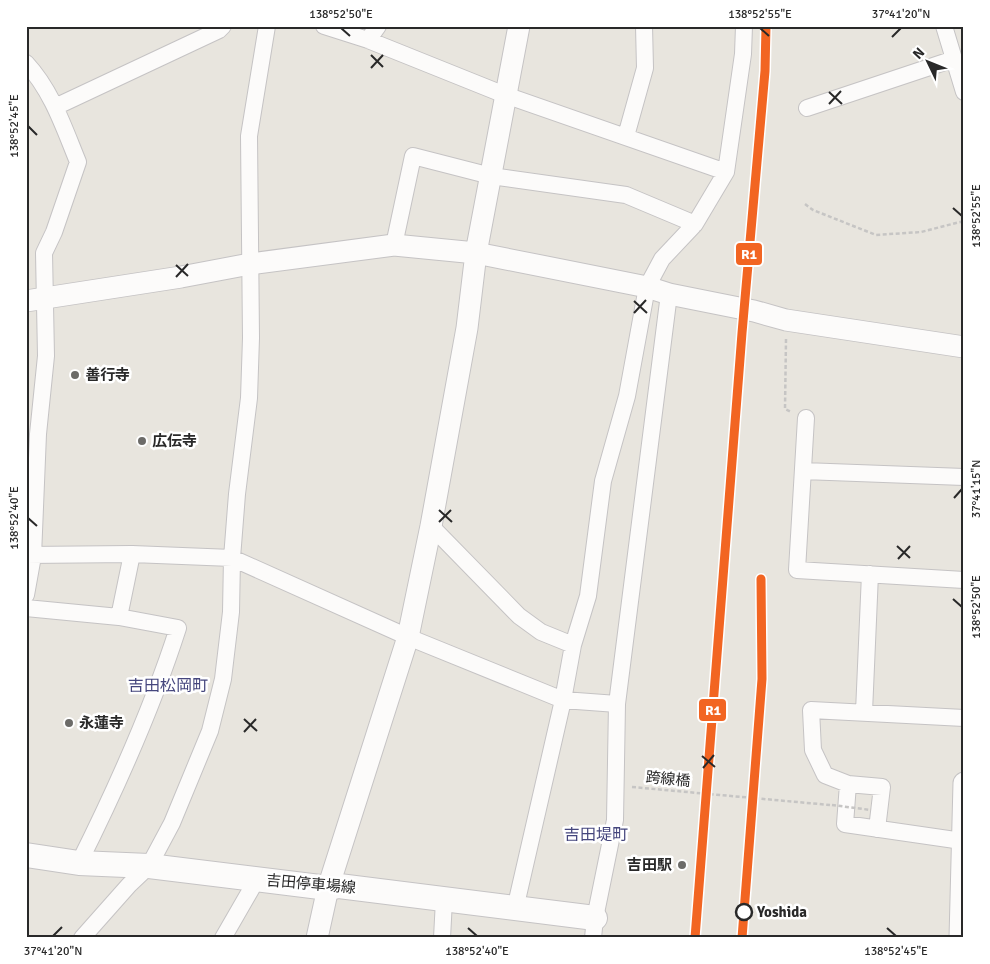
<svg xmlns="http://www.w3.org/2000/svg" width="990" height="964" font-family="Signika,'Noto Sans JP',sans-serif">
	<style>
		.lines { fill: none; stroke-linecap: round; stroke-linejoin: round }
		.minor-casing { stroke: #c5c3c4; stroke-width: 18 }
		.tertiary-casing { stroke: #c5c3c4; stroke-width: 23 }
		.secondary-casing { stroke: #c5c3c4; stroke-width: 26 }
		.path { stroke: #c6c5c4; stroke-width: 2.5; stroke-dasharray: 4 2.5; stroke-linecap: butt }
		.minor { stroke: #fcfbfa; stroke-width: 16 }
		.tertiary { stroke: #fcfbfa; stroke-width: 21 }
		.secondary { stroke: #fcfbfa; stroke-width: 24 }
		.path-bridge { stroke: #c6c5c4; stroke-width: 2.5; stroke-dasharray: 4 2.5; stroke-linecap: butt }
		.rail-1-casing { stroke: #fff; stroke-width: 12 }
		.rail-1 { stroke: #f26522; stroke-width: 9 }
		.ticks { fill: none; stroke: #292929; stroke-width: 2 }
		.poi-dot { fill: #6c6b68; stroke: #fff; stroke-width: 2 }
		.stop-dot { fill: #fff; stroke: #292929; stroke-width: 2.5 }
		.labels { text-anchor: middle; stroke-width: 5; stroke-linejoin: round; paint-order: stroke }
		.poi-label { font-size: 15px; font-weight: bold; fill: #292929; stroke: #fff; text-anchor: start }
		.street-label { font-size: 15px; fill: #292929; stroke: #fff }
		.stop-label { font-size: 15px; font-weight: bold; fill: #292929; stroke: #fff; text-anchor: start }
		.neighbourhood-label { font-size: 16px; fill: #45467d; stroke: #fff }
		.line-badge { stroke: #fff; stroke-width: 2 }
		.badge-label { font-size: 14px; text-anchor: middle; font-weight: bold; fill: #fff }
		.neatline { fill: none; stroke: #292929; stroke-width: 2 }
		.ticks-label { font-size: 12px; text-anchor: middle; fill: #292929 }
	</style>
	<rect width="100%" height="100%" fill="#e8e5de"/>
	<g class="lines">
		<g class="minor-casing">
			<path id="minor" d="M 324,26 L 368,40 L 505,95 L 726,172 L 743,54 L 744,26
				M 944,26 L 964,92
				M 368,40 L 378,26
				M 26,63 C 52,91 64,128 78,162 L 54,232 L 44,253 L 46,356 L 38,434 L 33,556 L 26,595
				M 55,107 L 219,30 L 223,26
				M 807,108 L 954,59
				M 626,136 L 645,68 L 644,26
				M 394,245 L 413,156 L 491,176 L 626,195 L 695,224
				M 806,418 L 797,570 L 964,580
				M 803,471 L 964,477
				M 431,526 L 519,616 L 541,632 L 573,645
				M 26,555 L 132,554 L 232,558 L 408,637 L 563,700 L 617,704
				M 26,608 L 119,617 L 178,628 C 152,709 117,787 79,863
				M 119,617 L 132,554
				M 864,712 L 870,574
				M 848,784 L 825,775 L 813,750 L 811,710 L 964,718
				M 877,829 L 882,787 L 848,784 L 845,824 L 962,841
				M 515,909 L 563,700 L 573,645 L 588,596 L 603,481 L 627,396 L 647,287 L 662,259 L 695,224 L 726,172
				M 82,938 L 129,885 L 149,866 L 172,823 L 210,731 L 223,679 L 231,612 L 232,558 L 237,494 L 249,398 L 251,338 L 249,136 L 267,26
				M 223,938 L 257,879
				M 442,938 L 444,900
				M 593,938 L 595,918 L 615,820 L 617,704 L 669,294"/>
		</g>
		<g class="tertiary-casing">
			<path id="tertiary" d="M 26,301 L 181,277 L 250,264 L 394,245 L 476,253 L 647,287 L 669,294 L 754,311 L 786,320 L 964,347
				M 317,938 L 328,888 L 408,637 L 431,526 L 467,328 L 476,253 L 519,26
				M 960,938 L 964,783"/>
		</g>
		<g class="secondary-casing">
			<path id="secondary" d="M 26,855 L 79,863 L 149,866 L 328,888 L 339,886 L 595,918"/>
		</g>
		<path class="path" d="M 805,204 L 813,210 L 876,235 L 921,232 L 964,221
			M 786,339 L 785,409 L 791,412
			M 632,787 L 830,805"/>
		<use href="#minor" class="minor"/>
		<use href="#tertiary" class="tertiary"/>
		<use href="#secondary" class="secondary"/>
		<path class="path-bridge" d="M 832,805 L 871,810"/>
		<g class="rail-1-casing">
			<path id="rail-1" d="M 695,938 L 742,333 L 765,71 L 766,26
				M 742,938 L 762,679 L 761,579"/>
		</g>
		<use href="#rail-1" class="rail-1"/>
	</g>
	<path class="ticks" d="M 341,28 L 350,36M 760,28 L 769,36M 892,37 L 901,28M 371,55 L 383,67M 371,68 L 383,55M 829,92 L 842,104M 829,104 L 841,91M 28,126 L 37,135M 953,208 L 962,216M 176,265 L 188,276M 176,277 L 188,264M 634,301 L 647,313M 634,313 L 646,300M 954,498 L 962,489M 439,510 L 452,522M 28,518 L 37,526M 439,522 L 451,510M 897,546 L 910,558M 898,559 L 910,546M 953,599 L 962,607M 244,719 L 257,731M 244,732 L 256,719M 702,756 L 715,767M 703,768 L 714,755M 468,928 L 477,936M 887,928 L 896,936M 53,936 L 62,927"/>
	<g class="poi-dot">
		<circle cx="75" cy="375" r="5"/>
		<circle cx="142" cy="441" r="5"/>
		<circle cx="69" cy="723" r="5"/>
		<circle cx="682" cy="865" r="5"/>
	</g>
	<circle class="stop-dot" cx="744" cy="912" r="8"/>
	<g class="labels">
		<g class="poi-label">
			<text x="85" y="380">善行寺</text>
			<text x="152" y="446">広伝寺</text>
			<text x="79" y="728">永蓮寺</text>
			<text x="672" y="870" text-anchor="end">吉田駅</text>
		</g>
		<g class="street-label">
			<text transform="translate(668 779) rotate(5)" y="5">跨線橋</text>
			<text transform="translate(311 884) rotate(5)" y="5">吉田停車場線</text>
		</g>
		<g class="stop-label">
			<text x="757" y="917">Yoshida</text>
		</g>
		<g class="neighbourhood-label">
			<text x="168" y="691">吉田松岡町</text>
			<text x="596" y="840">吉田堤町</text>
		</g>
	</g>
	<g class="line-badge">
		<rect x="735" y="242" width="28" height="24" rx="5" fill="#f26522"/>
		<rect x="698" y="698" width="29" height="24" rx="5" fill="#f26522"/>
	</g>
	<g class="badge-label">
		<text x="749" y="259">R1</text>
		<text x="713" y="715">R1</text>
	</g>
	<rect width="990" height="964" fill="none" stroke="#ffffff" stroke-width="55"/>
	<g transform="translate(928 62) rotate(313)" stroke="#ffffff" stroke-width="4" paint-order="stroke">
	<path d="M0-4L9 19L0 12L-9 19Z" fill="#292929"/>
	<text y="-8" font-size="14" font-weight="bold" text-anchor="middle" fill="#292929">N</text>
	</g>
	<rect x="28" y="28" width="934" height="908" class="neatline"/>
	<g class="ticks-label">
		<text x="341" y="18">138°52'50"E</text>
		<text x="760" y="18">138°52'55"E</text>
		<text x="901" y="18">37°41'20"N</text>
		<text transform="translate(14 126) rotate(-90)" y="4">138°52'45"E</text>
		<text transform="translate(976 216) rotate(-90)" y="4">138°52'55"E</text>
		<text transform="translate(976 489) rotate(-90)" y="4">37°41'15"N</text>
		<text transform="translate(14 518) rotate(-90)" y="4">138°52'40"E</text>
		<text transform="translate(976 607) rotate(-90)" y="4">138°52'50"E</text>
		<text x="53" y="955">37°41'20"N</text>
		<text x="477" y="955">138°52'40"E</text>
		<text x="896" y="955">138°52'45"E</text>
	</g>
</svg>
